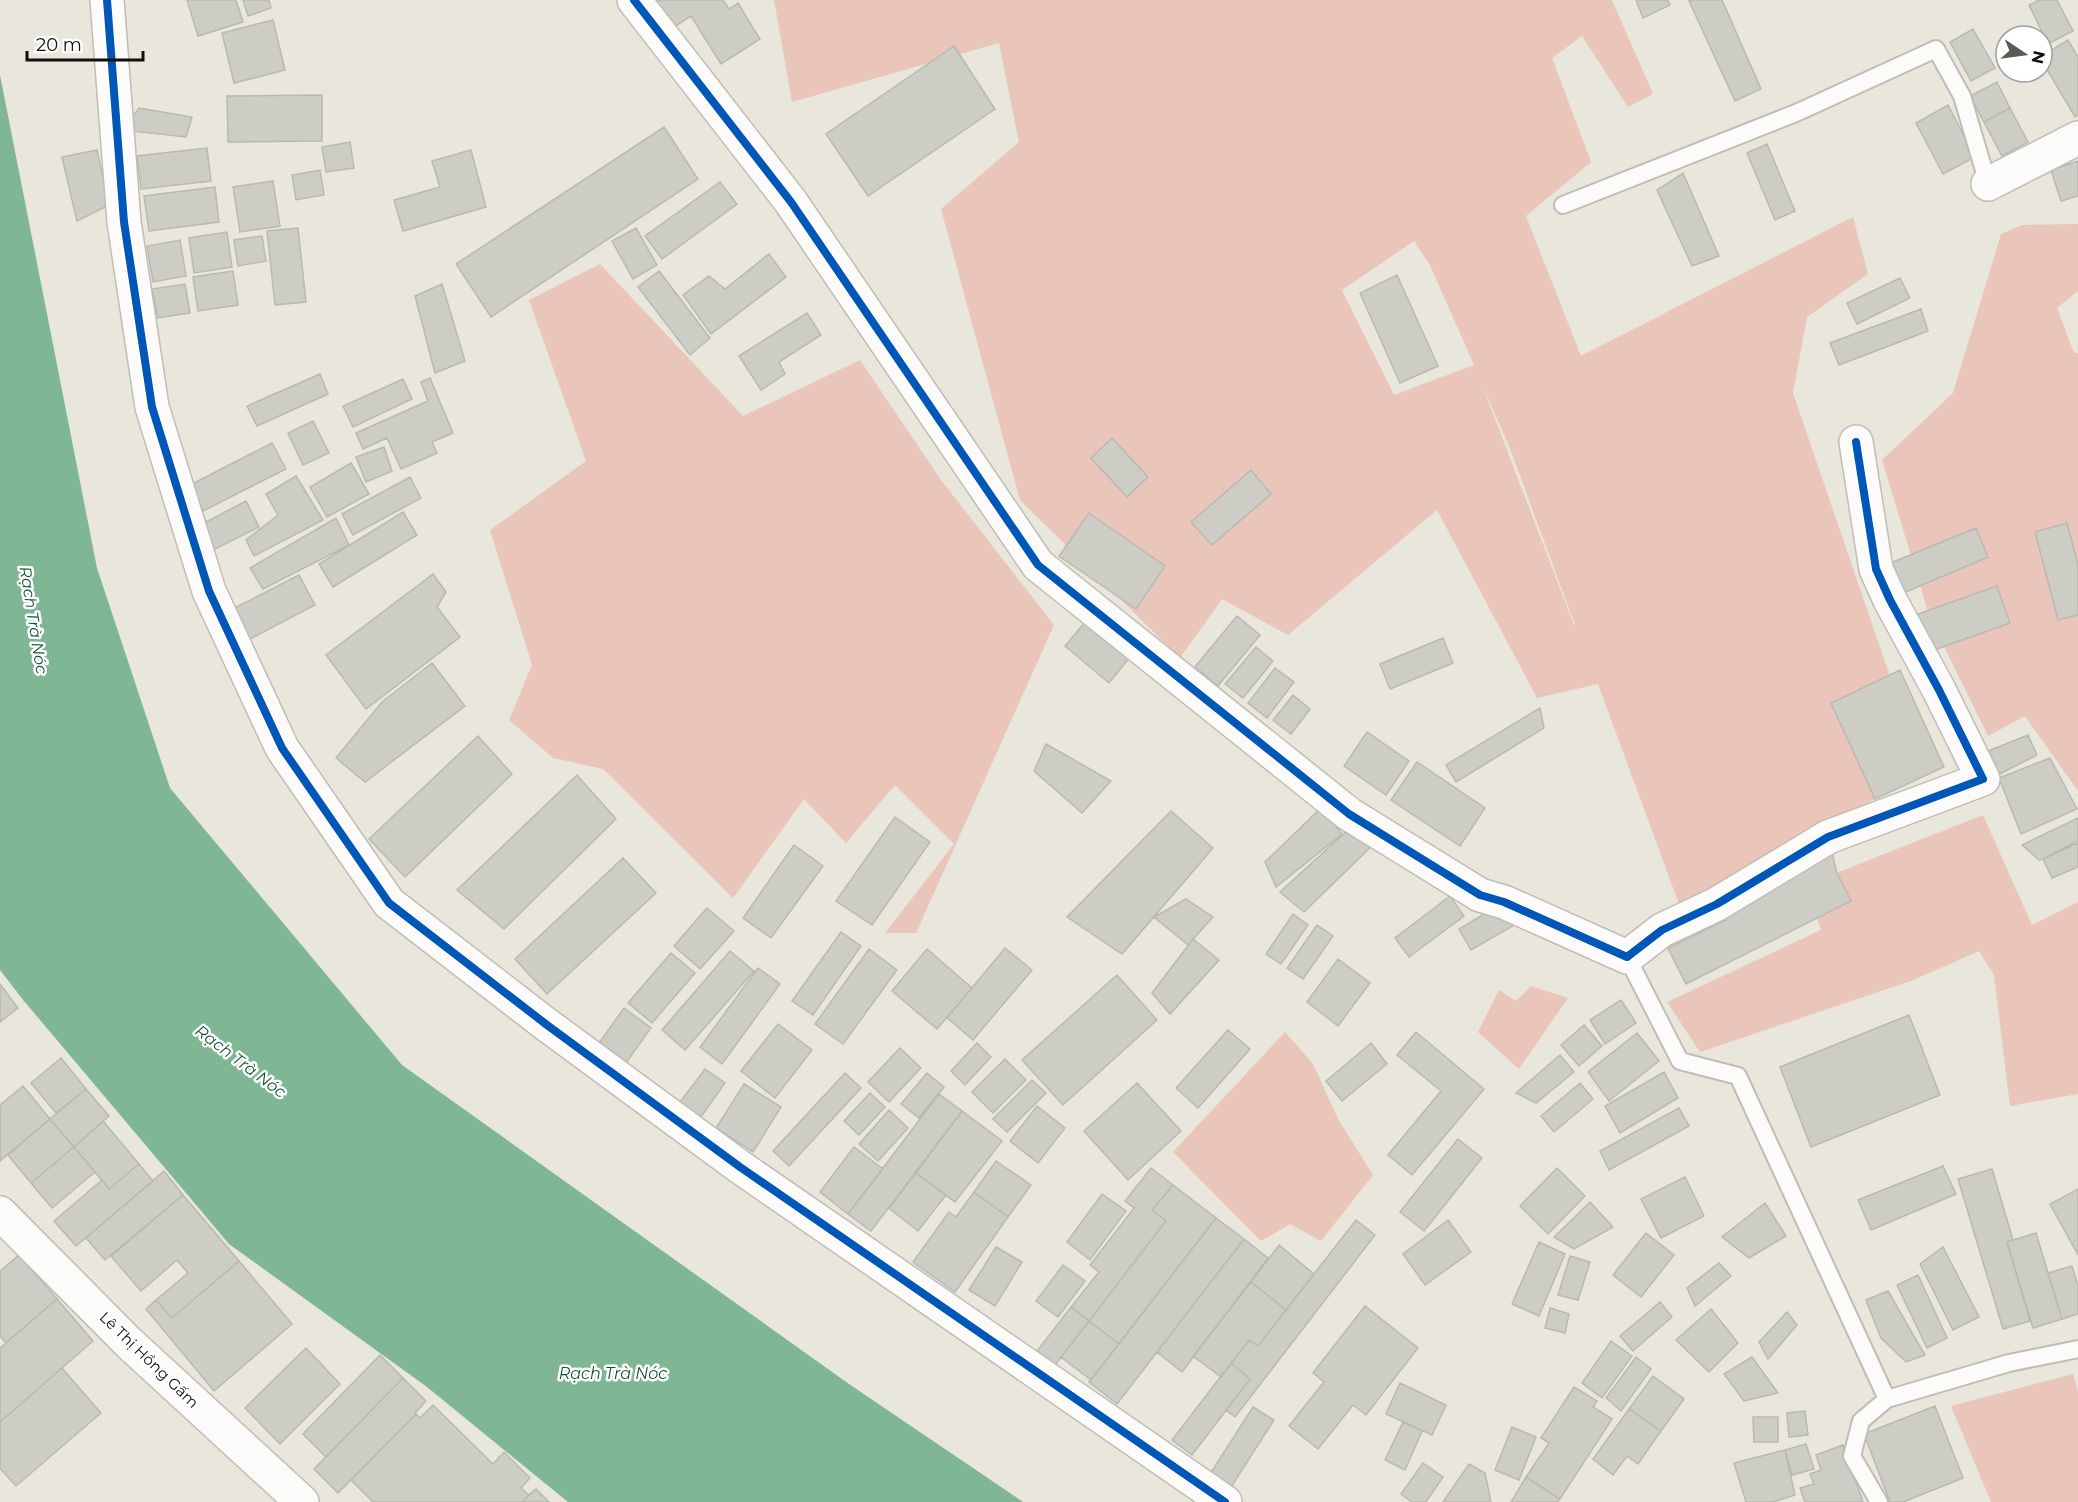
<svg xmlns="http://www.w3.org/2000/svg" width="2078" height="1502" font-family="Montserrat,sans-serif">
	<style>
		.green { fill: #e9c5ba; fill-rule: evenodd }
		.water { fill: #7fb794 }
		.building { fill: #cdcdc5; stroke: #b9b9b2; stroke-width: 1.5 }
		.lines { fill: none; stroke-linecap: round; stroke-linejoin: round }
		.lane-casing { stroke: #bfbdb5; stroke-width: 20 }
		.street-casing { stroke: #bfbdb5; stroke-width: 36 }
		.lane { stroke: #fcfbfa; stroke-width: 16 }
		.street { stroke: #fcfbfa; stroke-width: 33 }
		.cycleway-casing { stroke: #fff; stroke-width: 11 }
		.cycleway { stroke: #0057b8; stroke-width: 8 }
		.labels { text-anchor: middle; stroke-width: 5; stroke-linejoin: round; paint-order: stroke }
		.street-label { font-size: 15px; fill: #110f09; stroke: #fff }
		.water-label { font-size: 16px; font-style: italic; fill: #155234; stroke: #fff }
	</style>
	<rect width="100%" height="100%" fill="#e9e6dc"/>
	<path class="green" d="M 774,0 L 1612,0 L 1653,94 L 1628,107 L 1582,36 L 1552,58 L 1591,162 L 1526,216 L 1581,356 L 1853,217 L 1868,274 L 1807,317 L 1793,393 L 1924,776 L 1875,799 L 1679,904 L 1598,684 L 1537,698 L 1437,510 L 1288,635 L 1222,599 L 1180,658 L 1020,500 L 941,209 L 1019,142 L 999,43 L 792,102 ZM 1414,241 L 1430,265 L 1474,365 L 1394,395 L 1342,290 ZM 1482,385 L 1509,446 L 1575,625 L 1574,625 Z
		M 2078,224 L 2078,291 L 2057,308 L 2074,353 L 2078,353 L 2078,791 L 2025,716 L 1988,736 L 1930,618 L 1882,460 L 1953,393 L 2001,234 L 2022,225 Z
		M 600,264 L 743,416 L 860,360 L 941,480 L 1054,625 L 916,933 L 885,933 L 954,844 L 895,785 L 846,843 L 804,799 L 733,898 L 603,769 L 553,758 L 509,720 L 532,665 L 490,530 L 586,461 L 529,300 Z
		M 1983,815 L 2032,925 L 2078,902 L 2078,1094 L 2010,1106 L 1994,975 L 1979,951 L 1911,981 L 1700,1052 L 1667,1002 L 1821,930 L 1806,885 Z
		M 1531,986 L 1568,998 L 1519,1069 L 1478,1032 L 1499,990 L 1516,1001 Z
		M 1285,1032 L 1313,1064 L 1338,1119 L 1373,1175 L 1321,1241 L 1290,1224 L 1261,1241 L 1173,1152 Z
		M 2073,1374 L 2078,1391 L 2078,1502 L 1991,1502 L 1951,1406 Z"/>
	<path class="water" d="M 0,75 L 97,568 L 170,788 L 402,1065 L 849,1384 L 1023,1502 L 568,1502 L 427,1387 L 229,1244 L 24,1001 L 0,970 Z"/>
	<path class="building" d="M 187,0 L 236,0 L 243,22 L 198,36 Z
		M 243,0 L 269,0 L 271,8 L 248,16 Z
		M 655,0 L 723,0 L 729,9 L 738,3 L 760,39 L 721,64 L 691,16 L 672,28 Z
		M 1636,0 L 1668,0 L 1670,5 L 1643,18 Z
		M 1692,0 L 1722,0 L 1761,89 L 1735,101 L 1689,1 Z
		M 2039,0 L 2057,0 L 2073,31 L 2048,44 L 2029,5 Z
		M 273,20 L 285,70 L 234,83 L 222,33 Z
		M 1973,29 L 1995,68 L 1971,81 L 1950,42 Z
		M 2068,40 L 2078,57 L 2078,115 L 2075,117 L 2042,61 L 2042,56 Z
		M 954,46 L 995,109 L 868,196 L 826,134 Z
		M 1997,82 L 2010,108 L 1984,122 L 1970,96 Z
		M 322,95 L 322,141 L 228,142 L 227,96 Z
		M 1948,105 L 1975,157 L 1943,174 L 1916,123 Z
		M 139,108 L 192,117 L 186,137 L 123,130 Z
		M 2010,108 L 2028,142 L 2002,156 L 1984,122 Z
		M 664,127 L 698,179 L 491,317 L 456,264 Z
		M 350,142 L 354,168 L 326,172 L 322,147 Z
		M 1767,144 L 1795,211 L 1775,220 L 1747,153 Z
		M 207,148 L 211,181 L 141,189 L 137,156 Z
		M 97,150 L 109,205 L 77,221 L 62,157 Z
		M 471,150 L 486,207 L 403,231 L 394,200 L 440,187 L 432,161 Z
		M 2078,161 L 2078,196 L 2061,201 L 2051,170 Z
		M 320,170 L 324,195 L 296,200 L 292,175 Z
		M 1683,173 L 1719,256 L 1692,266 L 1657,190 Z
		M 273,181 L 280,226 L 240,232 L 233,187 Z
		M 720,182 L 737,204 L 662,259 L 645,236 Z
		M 215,187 L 219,222 L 149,231 L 144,196 Z
		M 298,228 L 306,302 L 275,305 L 267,231 Z
		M 636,228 L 657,265 L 633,279 L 612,241 Z
		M 227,232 L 232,267 L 194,273 L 189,238 Z
		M 262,236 L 266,261 L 238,266 L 234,240 Z
		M 180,240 L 186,276 L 153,282 L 147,246 Z
		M 769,254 L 786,277 L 711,334 L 683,295 L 709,276 L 725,289 Z
		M 233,271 L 238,305 L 198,311 L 193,277 Z
		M 659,271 L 710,338 L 690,355 L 638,287 Z
		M 1397,275 L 1438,366 L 1400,383 L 1360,293 Z
		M 1900,278 L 1910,298 L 1857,324 L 1847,303 Z
		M 185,284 L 190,313 L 158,318 L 152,289 Z
		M 442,284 L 465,361 L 435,373 L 415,296 Z
		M 1921,309 L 1928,331 L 1839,365 L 1830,343 Z
		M 807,313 L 821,335 L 779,362 L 785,374 L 761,390 L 739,356 Z
		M 320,374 L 328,394 L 257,426 L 247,406 Z
		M 430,378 L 453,433 L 432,442 L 437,453 L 401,469 L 387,438 L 363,449 L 356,433 L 428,401 L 421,382 Z
		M 403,379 L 412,399 L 353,427 L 343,406 Z
		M 313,421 L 329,453 L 303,465 L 288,433 Z
		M 1112,438 L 1148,477 L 1127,497 L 1091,458 Z
		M 272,443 L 286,469 L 203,511 L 190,485 Z
		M 384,447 L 392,471 L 366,482 L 356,457 Z
		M 351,463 L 369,494 L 327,517 L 310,487 Z
		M 1251,470 L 1271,494 L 1212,545 L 1191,522 Z
		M 296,476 L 323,520 L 254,556 L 246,540 L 278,515 L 266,494 Z
		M 410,477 L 421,498 L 353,535 L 342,514 Z
		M 246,501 L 259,527 L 195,559 L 183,534 Z
		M 403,512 L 417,535 L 333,587 L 319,564 Z
		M 1089,513 L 1165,566 L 1136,609 L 1059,556 Z
		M 336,518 L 349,545 L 263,589 L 250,568 Z
		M 2067,523 L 2078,565 L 2078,615 L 2058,620 L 2035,532 Z
		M 1976,528 L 1988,557 L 1894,597 L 1881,567 Z
		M 433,574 L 446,592 L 437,607 L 460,637 L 366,709 L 326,655 Z
		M 299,575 L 315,605 L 231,649 L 215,618 Z
		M 1997,586 L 2010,623 L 1906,660 L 1893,623 Z
		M 1237,616 L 1260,635 L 1218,686 L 1195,667 Z
		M 1086,621 L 1130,657 L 1109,683 L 1065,646 Z
		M 1443,638 L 1453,663 L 1390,689 L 1380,664 Z
		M 1256,647 L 1273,661 L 1243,698 L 1225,684 Z
		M 432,663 L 465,706 L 365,782 L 336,758 L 382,702 Z
		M 1275,668 L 1294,682 L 1267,718 L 1248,703 Z
		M 1900,670 L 1944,767 L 1875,799 L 1831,703 Z
		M 1293,695 L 1310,709 L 1291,734 L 1273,720 Z
		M 1540,708 L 1544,728 L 1456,782 L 1446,765 Z
		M 1367,732 L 1409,761 L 1386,795 L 1344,766 Z
		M 2028,735 L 2037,755 L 1992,778 L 1981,754 Z
		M 478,736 L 512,774 L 405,877 L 369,839 Z
		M 1046,744 L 1111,781 L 1082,813 L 1034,771 Z
		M 2050,758 L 2077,809 L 2021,834 L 1999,778 Z
		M 1417,762 L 1485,808 L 1460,846 L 1391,800 Z
		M 577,775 L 616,819 L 504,929 L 457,890 Z
		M 1322,807 L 1342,834 L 1276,887 L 1265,862 Z
		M 1171,811 L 1213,848 L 1122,954 L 1067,917 Z
		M 895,817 L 930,842 L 872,925 L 836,901 Z
		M 2078,818 L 2078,841 L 2043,859 L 2039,860 L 2022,845 Z
		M 1359,820 L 1379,839 L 1304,912 L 1280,892 Z
		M 1828,837 L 1837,873 L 1851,901 L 1686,984 L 1668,948 L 1726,920 L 1717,904 Z
		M 2078,843 L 2078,867 L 2052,878 L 2043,859 Z
		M 794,845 L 823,866 L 771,938 L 743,918 Z
		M 623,858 L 656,893 L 547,994 L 515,959 Z
		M 1450,896 L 1464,916 L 1409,957 L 1395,938 Z
		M 1186,899 L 1213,917 L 1188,945 L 1154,917 Z
		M 1504,902 L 1516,924 L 1471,950 L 1459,929 Z
		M 707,908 L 734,931 L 700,969 L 674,946 Z
		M 1293,914 L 1308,925 L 1281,964 L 1266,954 Z
		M 1317,925 L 1333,936 L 1303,979 L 1287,968 Z
		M 841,932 L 861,946 L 813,1015 L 792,1001 Z
		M 1193,939 L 1219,960 L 1170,1014 L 1152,993 Z
		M 1005,948 L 1032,970 L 973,1040 L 947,1018 Z
		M 869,949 L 897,970 L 843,1044 L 815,1024 Z
		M 927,949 L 972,988 L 937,1029 L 892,991 Z
		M 730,951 L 754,971 L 685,1050 L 662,1030 Z
		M 671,953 L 695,973 L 652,1023 L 628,1003 Z
		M 1338,959 L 1370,983 L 1338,1026 L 1307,1002 Z
		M 758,968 L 780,984 L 722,1064 L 700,1047 Z
		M 1117,975 L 1157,1020 L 1063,1105 L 1022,1060 Z
		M 0,984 L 18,1008 L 0,1022 Z
		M 1621,1000 L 1636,1023 L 1605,1044 L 1590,1020 Z
		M 624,1008 L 651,1028 L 626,1063 L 599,1043 Z
		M 1909,1015 L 1940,1095 L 1811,1147 L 1780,1067 Z
		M 778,1024 L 812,1050 L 775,1098 L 741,1071 Z
		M 1584,1025 L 1602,1046 L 1579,1066 L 1561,1045 Z
		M 1228,1030 L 1250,1049 L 1198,1108 L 1176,1088 Z
		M 1416,1032 L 1484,1089 L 1412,1175 L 1388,1155 L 1441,1091 L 1397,1055 Z
		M 1637,1033 L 1659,1061 L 1609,1101 L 1588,1072 Z
		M 977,1043 L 991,1057 L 965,1085 L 951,1071 Z
		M 1371,1043 L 1387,1064 L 1342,1101 L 1326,1081 Z
		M 900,1048 L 921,1068 L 889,1102 L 868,1082 Z
		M 1560,1055 L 1574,1072 L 1536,1103 L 1516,1093 Z
		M 61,1058 L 86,1089 L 56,1113 L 31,1083 Z
		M 1005,1059 L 1026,1080 L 993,1113 L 972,1092 Z
		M 705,1069 L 725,1083 L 698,1121 L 677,1106 Z
		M 1664,1072 L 1678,1098 L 1620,1133 L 1605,1106 Z
		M 845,1073 L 861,1088 L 789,1166 L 773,1151 Z
		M 927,1073 L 944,1087 L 919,1118 L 901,1104 Z
		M 1032,1080 L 1046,1093 L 1007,1132 L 993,1119 Z
		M 1137,1083 L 1181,1131 L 1128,1180 L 1084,1131 Z
		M 1580,1083 L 1593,1099 L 1554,1132 L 1541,1116 Z
		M 744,1084 L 781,1107 L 753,1152 L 716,1128 Z
		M 23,1086 L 50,1119 L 0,1161 L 0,1105 Z
		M 86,1089 L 109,1116 L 74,1147 L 50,1119 Z
		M 870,1093 L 885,1107 L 859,1135 L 844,1121 Z
		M 939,1094 L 962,1111 L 871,1231 L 848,1214 Z
		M 1037,1106 L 1065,1128 L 1038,1163 L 1010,1141 Z
		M 1679,1108 L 1689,1126 L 1609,1170 L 1600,1151 Z
		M 889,1110 L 908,1128 L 878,1161 L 859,1144 Z
		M 962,1111 L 1002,1141 L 955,1202 L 916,1173 Z
		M 50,1119 L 74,1147 L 31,1183 L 8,1155 Z
		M 103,1121 L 139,1164 L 109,1189 L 74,1147 Z
		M 1458,1139 L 1482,1158 L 1424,1231 L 1400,1212 Z
		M 74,1147 L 95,1172 L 52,1208 L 31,1183 Z
		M 854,1147 L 883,1169 L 848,1214 L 820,1192 Z
		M 996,1161 L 1031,1185 L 1008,1217 L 974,1192 Z
		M 139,1164 L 153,1181 L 76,1246 L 54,1221 L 102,1180 L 109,1189 Z
		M 1943,1166 L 1956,1194 L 1871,1230 L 1858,1200 Z
		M 1151,1168 L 1173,1185 L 1152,1210 L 1166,1221 L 1089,1321 L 1071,1307 L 1099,1272 L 1090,1265 L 1134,1208 L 1125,1201 Z
		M 1557,1168 L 1585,1196 L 1548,1234 L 1520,1206 Z
		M 1992,1169 L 2013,1240 L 2007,1242 L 2030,1321 L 2003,1329 L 1958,1179 Z
		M 164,1171 L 183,1195 L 105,1260 L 86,1238 Z
		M 916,1173 L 946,1195 L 918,1231 L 889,1208 Z
		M 1685,1177 L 1704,1216 L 1661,1238 L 1641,1199 Z
		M 1173,1185 L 1216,1218 L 1119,1344 L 1089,1321 L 1166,1221 L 1152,1210 Z
		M 2078,1189 L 2078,1255 L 2050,1204 Z
		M 974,1192 L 1008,1217 L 955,1292 L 913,1262 L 949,1212 L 956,1217 Z
		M 1102,1194 L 1126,1211 L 1090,1260 L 1067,1242 Z
		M 183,1195 L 239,1261 L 172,1318 L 156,1300 L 188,1273 L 177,1260 L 141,1291 L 111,1256 Z
		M 1590,1202 L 1613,1227 L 1574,1249 L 1554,1237 Z
		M 1765,1203 L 1786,1236 L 1749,1258 L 1722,1237 Z
		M 1216,1218 L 1244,1239 L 1117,1404 L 1089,1382 Z
		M 1356,1220 L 1375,1235 L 1235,1417 L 1226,1410 L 1250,1379 L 1231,1363 L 1249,1340 L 1258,1346 Z
		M 1448,1220 L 1471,1252 L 1425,1285 L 1403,1254 Z
		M 1646,1233 L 1674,1255 L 1641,1297 L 1613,1275 Z
		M 2036,1233 L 2062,1319 L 2033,1328 L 2007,1242 Z
		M 1244,1239 L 1268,1258 L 1182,1372 L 1157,1352 Z
		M 1539,1242 L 1565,1254 L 1539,1316 L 1512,1304 Z
		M 1279,1245 L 1314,1274 L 1286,1310 L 1251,1282 Z
		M 996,1247 L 1022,1262 L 995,1306 L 969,1290 Z
		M 1943,1247 L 1979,1317 L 1953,1330 L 1920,1264 Z
		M 19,1255 L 57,1299 L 6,1343 L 0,1336 L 0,1271 Z
		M 1570,1256 L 1590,1262 L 1578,1300 L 1558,1295 Z
		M 239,1261 L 292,1324 L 214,1391 L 146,1309 L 156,1300 L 172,1318 Z
		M 1719,1263 L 1731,1276 L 1695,1306 L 1687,1288 Z
		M 1063,1265 L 1085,1281 L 1058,1317 L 1036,1301 Z
		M 2072,1266 L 2078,1286 L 2078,1314 L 2062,1319 L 2048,1273 Z
		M 1918,1275 L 1947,1338 L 1927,1348 L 1897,1285 Z
		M 1251,1282 L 1286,1310 L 1258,1346 L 1249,1340 L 1221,1377 L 1193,1356 Z
		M 1888,1291 L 1925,1355 L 1906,1362 L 1881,1338 L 1866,1300 Z
		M 57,1299 L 93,1341 L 0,1422 L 0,1348 Z
		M 1660,1302 L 1672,1317 L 1633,1351 L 1620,1336 Z
		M 1365,1306 L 1418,1348 L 1366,1415 L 1353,1405 L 1318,1449 L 1289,1426 L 1324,1382 L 1313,1373 Z
		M 1071,1307 L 1089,1321 L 1055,1365 L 1037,1351 Z
		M 1550,1308 L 1569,1314 L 1565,1333 L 1545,1328 Z
		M 1711,1309 L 1738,1343 L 1709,1372 L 1676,1340 Z
		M 1787,1312 L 1797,1325 L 1768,1359 L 1759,1342 Z
		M 1089,1321 L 1119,1344 L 1091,1380 L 1061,1357 Z
		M 1611,1341 L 1632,1356 L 1602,1398 L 1582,1383 Z
		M 306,1348 L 340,1384 L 280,1444 L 245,1408 Z
		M 380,1355 L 403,1378 L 326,1457 L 303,1434 Z
		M 1636,1357 L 1651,1369 L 1621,1411 L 1606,1398 Z
		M 1752,1357 L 1778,1393 L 1744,1401 L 1724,1374 Z
		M 1231,1363 L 1250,1379 L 1192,1455 L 1172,1440 Z
		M 62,1368 L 101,1413 L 16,1486 L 0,1468 L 0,1422 Z
		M 1653,1376 L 1684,1399 L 1661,1431 L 1629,1409 Z
		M 403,1378 L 426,1401 L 415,1413 L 416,1414 L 338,1493 L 314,1469 Z
		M 1400,1383 L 1446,1405 L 1432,1435 L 1386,1414 Z
		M 1574,1387 L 1597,1401 L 1593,1407 L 1612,1419 L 1560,1499 L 1526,1477 L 1549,1443 L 1541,1438 Z
		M 433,1405 L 493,1464 L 504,1452 L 530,1478 L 521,1488 L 529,1495 L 522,1502 L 373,1502 L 351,1480 L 416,1414 L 420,1418 Z
		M 1935,1406 L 1963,1478 L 1903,1502 L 1890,1502 L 1864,1434 Z
		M 1253,1407 L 1274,1420 L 1231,1487 L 1210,1474 Z
		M 1629,1409 L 1661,1431 L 1638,1464 L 1627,1456 L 1613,1475 L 1593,1459 Z
		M 1805,1411 L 1808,1435 L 1789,1437 L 1787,1413 Z
		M 1753,1417 L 1778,1417 L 1778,1442 L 1754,1442 Z
		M 1403,1422 L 1422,1431 L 1405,1470 L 1385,1460 Z
		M 1512,1427 L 1536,1437 L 1519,1480 L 1495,1470 Z
		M 1806,1444 L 1814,1469 L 1792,1475 L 1785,1450 Z
		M 1843,1445 L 1863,1502 L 1805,1502 L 1800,1488 L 1814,1484 L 1810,1474 L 1821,1470 L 1816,1455 Z
		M 1785,1450 L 1795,1495 L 1773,1502 L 1746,1502 L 1734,1463 Z
		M 1423,1463 L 1443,1477 L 1426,1502 L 1412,1502 L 1401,1494 Z
		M 1469,1464 L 1485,1473 L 1491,1502 L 1443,1502 Z
		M 1526,1477 L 1560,1499 L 1558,1502 L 1511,1502 Z
		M 536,1489 L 549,1502 L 522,1502 L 529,1495 Z"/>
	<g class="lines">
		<g class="lane-casing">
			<path id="lane" d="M 1563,205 L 1796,113 L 1936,49 L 1962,96 L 1988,184
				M 1627,957 L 1680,1061 L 1738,1076 L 1887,1399
				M 1879,1502 L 1852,1456 L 1861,1421 L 1887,1399 L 2009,1363 L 2078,1349"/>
		</g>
		<g class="street-casing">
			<path id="street" d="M 107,0 L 124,222 L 152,407 L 209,591 L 282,748 L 389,903 L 547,1025 L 740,1167 L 1225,1502
				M 634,0 L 791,202 L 1038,565 L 1349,814 L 1480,895 L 1504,902 L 1627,957 L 1662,930 L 1717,904 L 1828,837 L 1983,779 L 1939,690 L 1890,600 L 1876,569 L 1856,442
				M 1988,184 L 2078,138
				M 0,1213 L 129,1343 L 302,1502"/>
		</g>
		<use href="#lane" class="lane"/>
		<use href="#street" class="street"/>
		<g class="cycleway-casing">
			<path id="cycleway" d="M 107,0 L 124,222 L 152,407 L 209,591 L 282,748 L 389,903 L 547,1025 L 740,1167 L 1225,1502
				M 634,0 L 791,202 L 1038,565 L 1349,814 L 1480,895 L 1504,902 L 1627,957 L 1662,930 L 1717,904 L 1828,837 L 1983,779 L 1939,690 L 1890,600 L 1876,569 L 1856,442"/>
		</g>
		<use href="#cycleway" class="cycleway"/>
	</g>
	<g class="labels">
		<g class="street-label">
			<text transform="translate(149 1360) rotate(44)" y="5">Lê Thị Hồng Gấm</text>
		</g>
		<g class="water-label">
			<text transform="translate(34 620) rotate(81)" y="6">Rạch Trà Nóc</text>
			<text transform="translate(241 1061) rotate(37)" y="6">Rạch Trà Nóc</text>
			<text x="613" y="1379">Rạch Trà Nóc</text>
		</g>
	</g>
	<g transform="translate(2024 54) rotate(103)"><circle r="28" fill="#ffffff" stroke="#a09f9d" stroke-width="1.5"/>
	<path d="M0-4.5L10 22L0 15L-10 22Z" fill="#5d5a53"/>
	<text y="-9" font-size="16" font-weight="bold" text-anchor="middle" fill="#110f09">N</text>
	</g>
	<path d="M27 51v9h116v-9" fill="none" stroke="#110f09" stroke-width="3"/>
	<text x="36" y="51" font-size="18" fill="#110f09" stroke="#ffffff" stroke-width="4.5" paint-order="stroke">20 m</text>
</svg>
